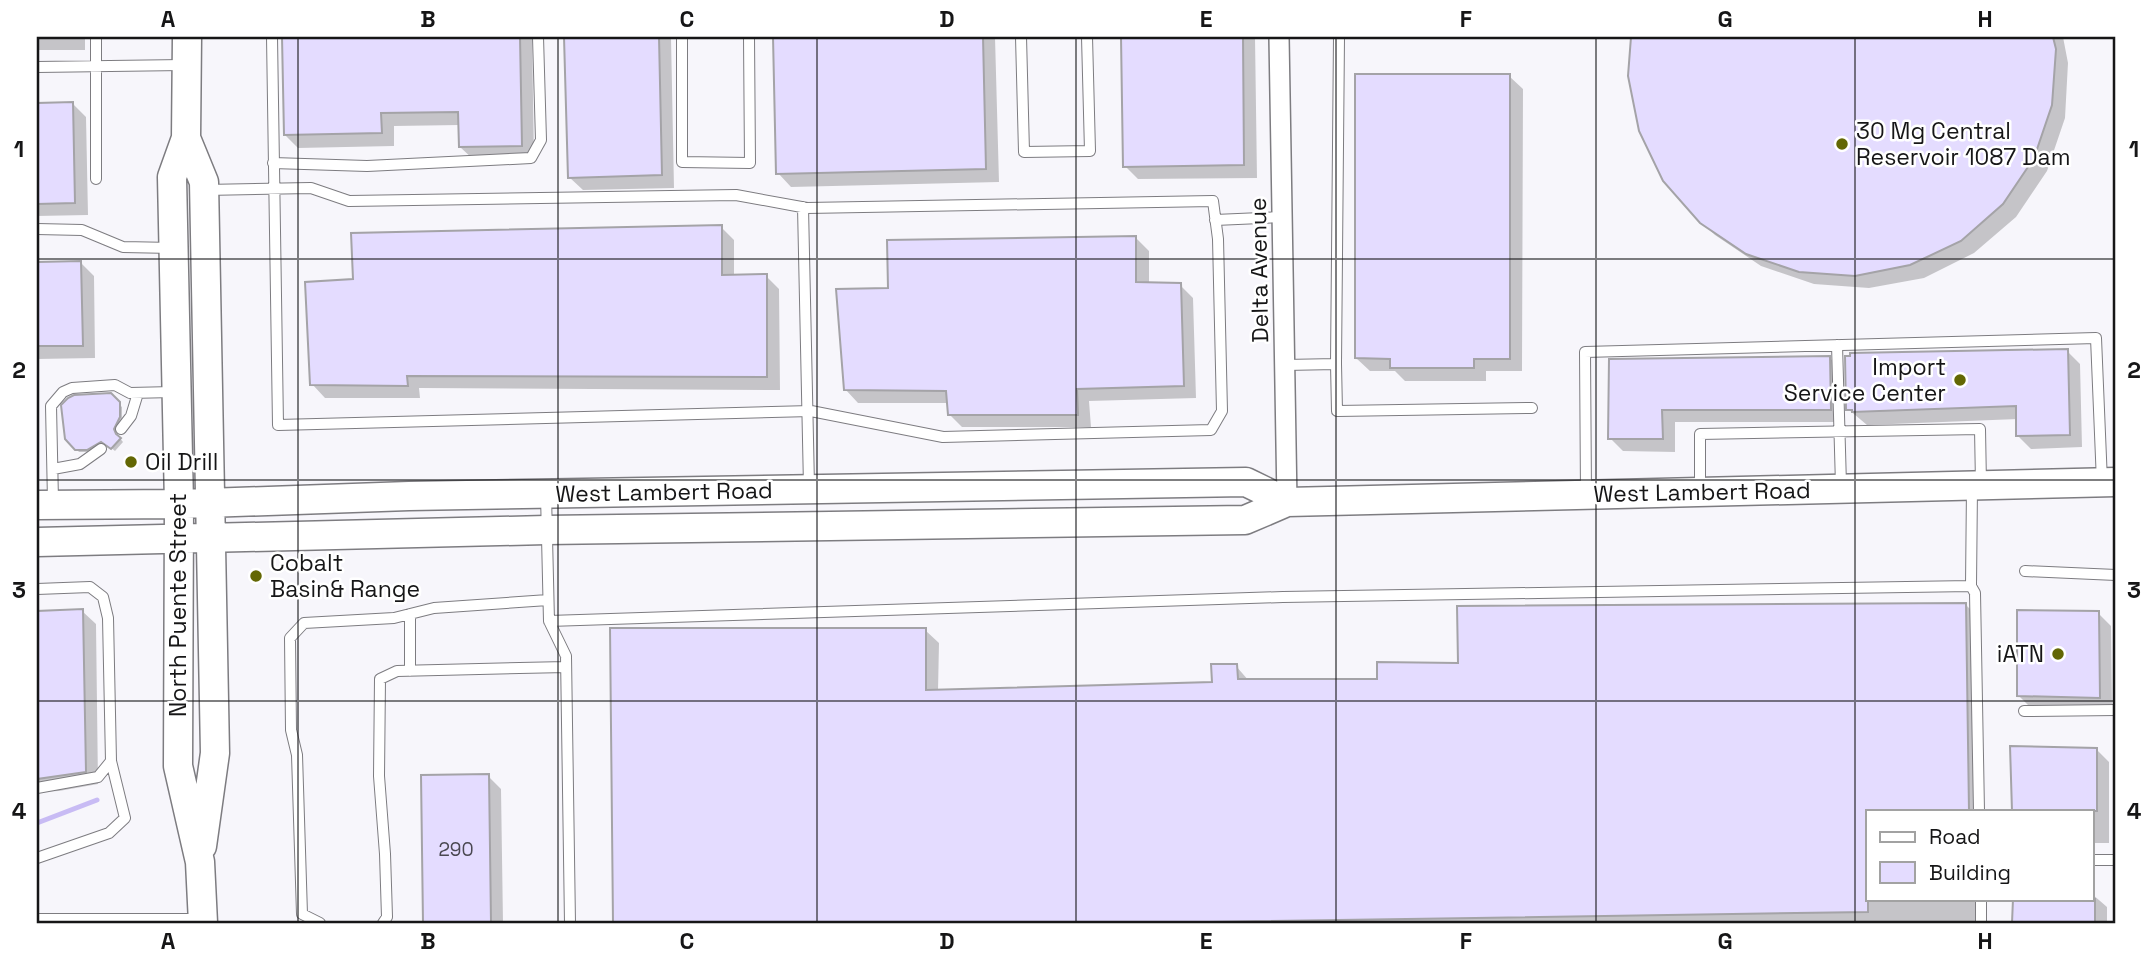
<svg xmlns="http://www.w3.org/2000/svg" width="2153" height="960" font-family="'Space Grotesk',sans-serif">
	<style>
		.shadow { fill: #0003 }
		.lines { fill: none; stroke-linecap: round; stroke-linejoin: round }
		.stream { stroke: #c8bbf4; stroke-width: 5 }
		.building { fill: #e4dcff; stroke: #a4a3a7; stroke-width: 2 }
		.lane-casing { stroke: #7d7c80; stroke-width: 12 }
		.street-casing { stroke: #7d7c80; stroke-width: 22 }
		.secondary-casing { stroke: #7d7c80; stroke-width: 31 }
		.lane { stroke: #fff; stroke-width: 10 }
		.street { stroke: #fff; stroke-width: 19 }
		.secondary { stroke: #fff; stroke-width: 28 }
		.grid { fill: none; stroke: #161617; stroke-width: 2; stroke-opacity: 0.55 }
		.poi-dot { fill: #636704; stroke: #fff; stroke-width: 2.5 }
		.labels { text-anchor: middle; stroke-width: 5; stroke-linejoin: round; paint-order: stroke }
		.number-label { font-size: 19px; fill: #4a4851 }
		.poi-label { font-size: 23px; fill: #161617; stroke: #fff; text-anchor: start }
		.street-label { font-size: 23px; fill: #161617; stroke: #fff }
		.neatline { fill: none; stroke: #161617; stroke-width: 2.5 }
		.grid-label { font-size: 23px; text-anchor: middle; font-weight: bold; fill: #161617 }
	</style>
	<rect width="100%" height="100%" fill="#f7f6fb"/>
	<path class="shadow" d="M 37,37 L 85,37 L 85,50 L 37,50 Z
		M 284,37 L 532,37 L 534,159 L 474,160 L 460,147 L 460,125 L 394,126 L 394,146 L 298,148 L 285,135 Z
		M 566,37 L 671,37 L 674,188 L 583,190 L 569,177 Z
		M 775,37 L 995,37 L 999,182 L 791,187 L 778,173 Z
		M 1123,37 L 1255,37 L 1257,178 L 1138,179 L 1125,166 Z
		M 1633,37 L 2063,37 L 2068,63 L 2065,118 L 2047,171 L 2016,217 L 1974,253 L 1924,278 L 1869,288 L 1814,284 L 1761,266 L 1715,235 L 1701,221 L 1630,75 Z
		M 1509,76 L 1523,89 L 1522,371 L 1486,371 L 1486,381 L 1405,381 L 1395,371 L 1370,371 L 1356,358 Z
		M 73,104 L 86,117 L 88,215 L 37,216 L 37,105 Z
		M 721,227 L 734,240 L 734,277 L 766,276 L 779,289 L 780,390 L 419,388 L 420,398 L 325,398 L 312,384 L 355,281 Z
		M 1136,238 L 1149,251 L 1149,284 L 1180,285 L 1193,298 L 1196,398 L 1089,401 L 1091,427 L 962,427 L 949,414 L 949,403 L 858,403 L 845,389 L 889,289 Z
		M 37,263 L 81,263 L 94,276 L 95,358 L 37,359 Z
		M 2067,351 L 2080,364 L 2082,447 L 2031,449 L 2018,436 L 2018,419 L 1867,425 L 1848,409 Z
		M 1829,357 L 1842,371 L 1844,422 L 1675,422 L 1675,452 L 1623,451 L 1610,438 L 1611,361 Z
		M 110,395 L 122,407 L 122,421 L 115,432 L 123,442 L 115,451 L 105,443 L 90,452 L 79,452 L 66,438 Z
		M 1966,605 L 1979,618 L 1981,811 L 1868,811 L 1868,899 L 1982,899 L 1983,923 L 615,923 L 611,629 L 925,630 L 939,643 L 938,691 L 1214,684 L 1236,666 L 1249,681 L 1379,681 L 1460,665 Z
		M 82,611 L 96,624 L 98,784 L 59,791 L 37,792 L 37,612 Z
		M 2098,613 L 2111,626 L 2112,710 L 2032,709 L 2019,696 Z
		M 2012,748 L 2096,749 L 2109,762 L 2109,843 L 2092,843 L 2092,811 L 2013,811 Z
		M 422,776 L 488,776 L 501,789 L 503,923 L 424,923 Z
		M 2092,894 L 2107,907 L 2107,923 L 2014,923 L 2014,899 L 2092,899 Z"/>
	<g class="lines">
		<path class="stream" d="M 37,823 L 97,800"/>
	</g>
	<path class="building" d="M 282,37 L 520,37 L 522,146 L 459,147 L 458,112 L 381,113 L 382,133 L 284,135 Z
		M 564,37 L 659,37 L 662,175 L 568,178 Z
		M 773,37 L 983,37 L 986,169 L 776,174 Z
		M 1121,37 L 1243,37 L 1244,165 L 1123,167 Z
		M 1631,37 L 2053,37 L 2056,49 L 2052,105 L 2034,158 L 2003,204 L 1961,241 L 1910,265 L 1855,276 L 1799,272 L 1746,254 L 1700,223 L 1663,181 L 1639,131 L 1628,76 Z
		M 1355,74 L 1510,74 L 1510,359 L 1474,359 L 1474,368 L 1390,368 L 1390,359 L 1355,358 Z
		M 73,102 L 75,203 L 37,204 L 37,103 Z
		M 722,225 L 722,275 L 767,274 L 767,377 L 407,376 L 408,386 L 310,385 L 305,282 L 353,279 L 351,233 Z
		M 1136,236 L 1136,282 L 1181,283 L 1184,386 L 1077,389 L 1078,415 L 948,415 L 946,391 L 844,390 L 836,289 L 888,288 L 887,240 Z
		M 81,261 L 83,346 L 37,346 L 37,262 Z
		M 2068,349 L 2070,435 L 2016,436 L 2016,406 L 1852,412 L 1852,410 L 1846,410 L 1845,356 L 1850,356 L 1850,353 Z
		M 1830,356 L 1831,410 L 1662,410 L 1663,439 L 1608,439 L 1609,359 Z
		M 111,393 L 120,402 L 120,417 L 114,429 L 116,434 L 121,438 L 111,449 L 101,442 L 87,450 L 75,450 L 65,439 L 61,405 L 68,398 L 74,395 Z
		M 1966,603 L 1969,811 L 1868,811 L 1868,912 L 1144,923 L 613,923 L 610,628 L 926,628 L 926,690 L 1212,682 L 1211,664 L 1237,664 L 1238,679 L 1377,679 L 1377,662 L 1458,663 L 1457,606 Z
		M 83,609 L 86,772 L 37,779 L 37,611 Z
		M 2017,610 L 2099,611 L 2100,698 L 2017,696 Z
		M 2010,746 L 2097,748 L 2097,811 L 2012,811 Z
		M 489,774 L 491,923 L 423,923 L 421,775 Z
		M 2013,899 L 2095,899 L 2095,923 L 2012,923 Z"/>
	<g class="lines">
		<g class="lane-casing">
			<path id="lane" d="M 682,37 L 682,162 L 750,163 L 749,37
				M 1021,37 L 1024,152 L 1090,151 L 1087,37
				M 37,67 L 183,65
				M 273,163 L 367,166 L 531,158 L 541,140 L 538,37
				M 96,179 L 96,37
				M 205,190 L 311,188 L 349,201 L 736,195 L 807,208 L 1213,201 L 1218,239 L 1222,411 L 1211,430 L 943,437 L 811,411 L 278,425 L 272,37
				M 803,207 L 809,486
				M 1215,220 L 1282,217
				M 37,229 L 82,230 L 123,247 L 173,248
				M 1837,345 L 1841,485
				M 1336,364 L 1339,37
				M 1285,365 L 1336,364 L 1337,411 L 1532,408
				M 121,429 L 131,416 L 138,393
				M 53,469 L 80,464 L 101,449
				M 1972,487 L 1971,586 L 1975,593 L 1979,811
				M 1700,491 L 1700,434 L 1980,429 L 1981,484
				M 1586,494 L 1585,352 L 2096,338 L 2102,482
				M 546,495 L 549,621
				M 53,501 L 51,406 L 63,392 L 72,388 L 115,385 L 130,393 L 173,392
				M 2025,571 L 2116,575
				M 37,589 L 90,587 L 103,597 L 108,618 L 111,761 L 98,777 L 37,788
				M 410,614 L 410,671
				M 2024,711 L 2116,710
				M 37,858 L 109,833 L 125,818 L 111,761
				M 2092,860 L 2116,860
				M 1981,899 L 1981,923
				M 37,919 L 199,919
				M 320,923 L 302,914 L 297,755 L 291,730 L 290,638 L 304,623 L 394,618 L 434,608 L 548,600
				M 383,923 L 387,917 L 385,854 L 379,776 L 380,679 L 397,671 L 566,667
				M 570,923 L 566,656 L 549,621 L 1283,597 L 1971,586"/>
		</g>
		<g class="street-casing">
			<path id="street" d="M 1279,37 L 1287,502"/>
		</g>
		<g class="secondary-casing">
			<path id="secondary" d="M 187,37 L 186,138 L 172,177 L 179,504 L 178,766 L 200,862 L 203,923
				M 186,138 L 204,182 L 215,753 L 202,846
				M 37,505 L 179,504 L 409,496 L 1246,482 L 1287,502
				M 37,542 L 546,530 L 1245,520 L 1287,502 L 2116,482"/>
		</g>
		<use href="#lane" class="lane"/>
		<use href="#street" class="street"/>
		<use href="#secondary" class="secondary"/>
	</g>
	<path class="grid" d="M 298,37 L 298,923M 558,37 L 558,923M 817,37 L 817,923M 1076,37 L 1076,923M 1336,37 L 1336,923M 1596,37 L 1596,923M 1855,37 L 1855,923M 37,259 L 2116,259M 37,480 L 2116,480M 37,701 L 2116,701"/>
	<g class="poi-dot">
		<circle cx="1842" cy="144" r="7"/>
		<circle cx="1960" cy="380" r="7"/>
		<circle cx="131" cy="462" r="7"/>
		<circle cx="256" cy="576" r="7"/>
		<circle cx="2058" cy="654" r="7"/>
	</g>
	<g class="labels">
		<g class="number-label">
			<text x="456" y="856">290</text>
		</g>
		<g class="poi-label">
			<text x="1856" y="139">30 Mg Central<tspan x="1856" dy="26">Reservoir 1087 Dam</tspan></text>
			<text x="1946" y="375" text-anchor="end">Import<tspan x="1946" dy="26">Service Center</tspan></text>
			<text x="145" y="470">Oil Drill</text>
			<text x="270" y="571">Cobalt<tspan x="270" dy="26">Basin&amp; Range</tspan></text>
			<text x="2044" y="662" text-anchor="end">iATN</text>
		</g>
		<g class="street-label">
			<text transform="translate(1259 270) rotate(-91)" y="8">Delta Avenue</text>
			<text transform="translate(664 492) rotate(-1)" y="8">West Lambert Road</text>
			<text transform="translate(1702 492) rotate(-1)" y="8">West Lambert Road</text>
			<text transform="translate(178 605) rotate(-90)" y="8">North Puente Street</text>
		</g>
	</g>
	<rect width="2153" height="960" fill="none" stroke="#ffffff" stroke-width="77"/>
	<rect x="1866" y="810" width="228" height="91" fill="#ffffff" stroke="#a2a2a2" stroke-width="2"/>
	<rect x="1880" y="832" width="35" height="10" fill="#ffffff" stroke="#a2a2a2" stroke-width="2"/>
	<text x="1929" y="844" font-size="21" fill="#161617">Road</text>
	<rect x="1880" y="862" width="35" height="21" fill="#e4dcff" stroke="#a2a2a2" stroke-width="2"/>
	<text x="1929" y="880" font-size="21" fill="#161617">Building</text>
	<rect x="38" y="38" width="2076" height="884" class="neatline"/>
	<g class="grid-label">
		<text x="168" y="27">A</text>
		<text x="428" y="27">B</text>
		<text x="687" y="27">C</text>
		<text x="947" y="27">D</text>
		<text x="1206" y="27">E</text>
		<text x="1466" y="27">F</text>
		<text x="1725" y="27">G</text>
		<text x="1985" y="27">H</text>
		<text x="19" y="157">1</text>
		<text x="2134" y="157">1</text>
		<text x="19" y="378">2</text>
		<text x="2134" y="378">2</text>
		<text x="19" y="598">3</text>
		<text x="2134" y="598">3</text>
		<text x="19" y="819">4</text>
		<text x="2134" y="819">4</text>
		<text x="168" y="949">A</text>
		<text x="428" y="949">B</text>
		<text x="687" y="949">C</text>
		<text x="947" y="949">D</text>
		<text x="1206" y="949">E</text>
		<text x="1466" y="949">F</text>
		<text x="1725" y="949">G</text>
		<text x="1985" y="949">H</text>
	</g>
</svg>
